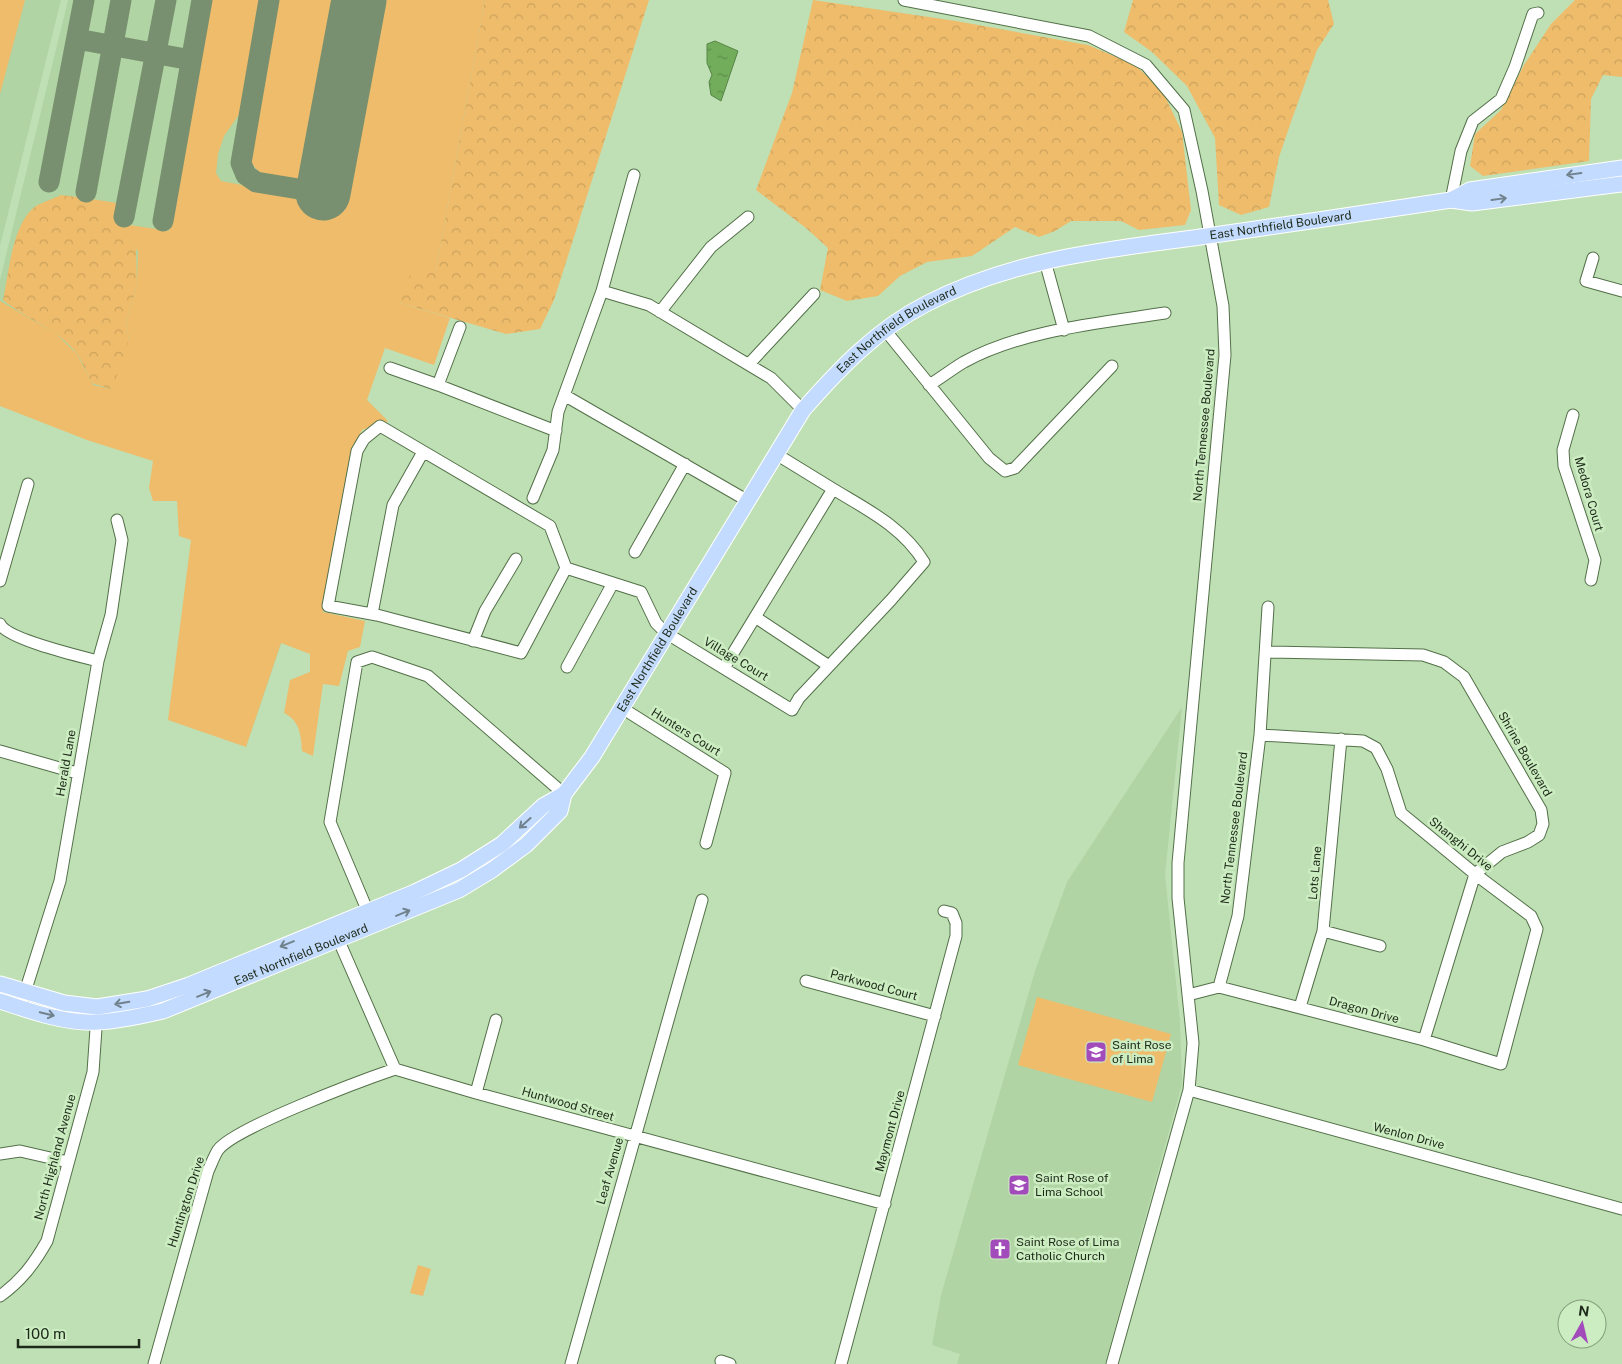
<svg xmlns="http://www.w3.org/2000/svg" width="1622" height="1364" font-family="'Public Sans',sans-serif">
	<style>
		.built { fill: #b0d4a3 }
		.green { fill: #eebc6b }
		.forest { fill: url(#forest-crowns) }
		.water { fill: url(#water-ripples); stroke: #588547 }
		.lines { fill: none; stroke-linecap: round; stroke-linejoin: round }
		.taxiway { stroke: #789070; stroke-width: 21 }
		.runway { stroke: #789070; stroke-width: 55 }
		.minor-casing { stroke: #537049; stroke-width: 13 }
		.major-casing { stroke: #fff; stroke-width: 17 }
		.minor { stroke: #fff; stroke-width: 11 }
		.major { stroke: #c3dbfe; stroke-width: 15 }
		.oneway { stroke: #70828c }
		.labels { text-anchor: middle; stroke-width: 5; stroke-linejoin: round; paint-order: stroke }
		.street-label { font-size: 12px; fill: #1d2919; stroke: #ccedc1 }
		.poi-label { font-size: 12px; fill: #1d2919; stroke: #ccedc1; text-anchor: start }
	</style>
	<defs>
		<pattern id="forest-crowns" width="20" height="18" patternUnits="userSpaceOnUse" patternTransform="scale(1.25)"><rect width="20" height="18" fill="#eebc6b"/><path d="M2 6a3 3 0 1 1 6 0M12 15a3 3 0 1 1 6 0" fill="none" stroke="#cca25c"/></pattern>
		<pattern id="water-ripples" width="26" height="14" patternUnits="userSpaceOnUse" patternTransform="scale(1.25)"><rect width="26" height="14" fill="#71ad5b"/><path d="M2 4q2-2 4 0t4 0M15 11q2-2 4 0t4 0" fill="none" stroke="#5c8d4a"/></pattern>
	</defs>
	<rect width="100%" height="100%" fill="#bfe0b4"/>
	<path class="built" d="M 0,0 L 61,0 L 0,246 Z
		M 68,0 L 485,0 L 433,286 L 400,295 L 246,747 L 208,470 L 0,396 L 0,280 Z
		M 1182,707 L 1165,875 L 1180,1021 L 1182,1084 L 1105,1364 L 957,1364 L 960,1354 L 932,1345 L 941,1295 L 1035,971 L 1067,882 Z"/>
	<path class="green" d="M 0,0 L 25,0 L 0,94 Z
		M 211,0 L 262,0 L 243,109 L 224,136 L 218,154 L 216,173 L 221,181 L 342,204 L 379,0 L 485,0 L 436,270 L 400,303 L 450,318 L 434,365 L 385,348 L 367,400 L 388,421 L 362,430 L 351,454 L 323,612 L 365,621 L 360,647 L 348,651 L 339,686 L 323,684 L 313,756 L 302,751 C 301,735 300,721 284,713 L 290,680 L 310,672 L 310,654 L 281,643 L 246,747 L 168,720 L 191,540 L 179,536 L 177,501 L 153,501 L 149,488 L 153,461 L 87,440 L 0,406 L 0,301 L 55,333 L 77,354 L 93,385 L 110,389 L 129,339 L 126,323 L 137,284 L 138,251 C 119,231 96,217 78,197 L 117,203 L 120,207 L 117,223 L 169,231 Z
		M 276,0 L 341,0 L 310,172 L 296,181 L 263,177 L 248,159 Z
		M 1037,997 L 1171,1034 L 1152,1102 L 1018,1065 Z
		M 418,1265 L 431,1269 L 423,1296 L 410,1293 Z"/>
	<path class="forest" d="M 485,0 L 649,0 L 554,300 L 540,329 L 506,334 L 400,303 L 412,269 L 436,270 Z
		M 813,0 L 956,21 L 1088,45 L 1135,65 L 1162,90 L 1182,132 L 1191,210 L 1185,225 L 1139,230 L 1121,221 L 1071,221 L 1055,231 L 1039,237 L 1015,227 L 972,256 L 927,262 L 900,276 L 878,296 L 847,301 L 820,290 L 828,248 L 806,228 L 756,190 L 792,93 Z
		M 1133,0 L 1328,0 L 1334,24 L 1317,50 L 1292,119 L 1279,157 L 1269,207 L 1241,215 L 1219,205 L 1215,138 L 1187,86 L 1152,52 L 1124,32 Z
		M 1575,0 L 1622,0 L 1622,77 L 1603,75 L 1591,99 L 1589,161 L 1483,176 L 1470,166 L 1475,134 L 1501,110 L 1524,65 L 1551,24 Z
		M 61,195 L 78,197 C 96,216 118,229 136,249 L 137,284 L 126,323 L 129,339 L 121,368 L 110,389 L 92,383 C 87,374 83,363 78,355 C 60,330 26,319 3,300 C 9,273 12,223 36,206 C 43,202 53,199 61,195 Z"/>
	<path class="water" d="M 715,41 L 738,51 L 721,101 L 711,95 L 709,82 L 712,75 L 707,63 L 707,44 Z"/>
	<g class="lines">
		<path class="taxiway" d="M 269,0 L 241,163 L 246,175 L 256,182 L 323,193
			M 77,39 L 191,60
			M 49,182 L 84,0
			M 86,192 L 121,0
			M 124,217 L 166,0
			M 163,221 L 202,0"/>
		<path class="runway" d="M 323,193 L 359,0"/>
		<g class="minor-casing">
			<path id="minor" d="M 904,0 L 1089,36 L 1146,65 L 1184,110 L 1202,191 L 1223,306 L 1225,355 L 1178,863 L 1178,898 L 1193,1043 L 1189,1090 L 1112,1364
				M 1451,200 L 1461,151 L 1473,121 L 1501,99 L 1515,67 L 1533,14 L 1538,13
				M 1593,258 L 1586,281 L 1622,291
				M 1045,261 L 1064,330
				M 602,291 L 649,305 L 771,378 L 803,410
				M 660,312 L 711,247 L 748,217
				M 460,327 L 438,385 L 556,431
				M 885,330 L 989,458 L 1005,471 L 1015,468 L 1112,366
				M 749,364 L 814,294
				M 390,368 L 438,385
				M 929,385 C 941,378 952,369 964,362 C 1022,330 1100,323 1165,313
				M 564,395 L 748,501
				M 1573,415 L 1563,450 L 1564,466 L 1595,560 L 1591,580
				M 533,498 L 553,450 L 558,412 L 602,291 L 634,175
				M 635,552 L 685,464
				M 566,568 L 521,653 L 377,615 L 328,606 L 357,451 L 364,439 L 380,426 L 550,526 L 566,568 L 641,592 L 656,623 L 666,633 L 792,710 L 799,698 L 891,600 L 924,562 C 903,527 866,509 833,489
				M 0,581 L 28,484
				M 372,614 L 393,505 L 423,452
				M 755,617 L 829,666
				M 0,624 C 7,639 79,656 98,661
				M 473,641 L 485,611 L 516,559
				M 1266,652 L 1423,655 L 1444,662 L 1464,677 L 1541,810 L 1543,824 L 1539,835 L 1528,842 L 1502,852 L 1475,874 L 1424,1040
				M 567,667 L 613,583
				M 724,668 L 833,489 L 776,454
				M 622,708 L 725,773 L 706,843
				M 0,751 L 77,773
				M 371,919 L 330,822 L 357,662 L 372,657 L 428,676 L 564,794
				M 1323,931 L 1380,946
				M 335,932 L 395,1069 L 476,1093 L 885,1204
				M 806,981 L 935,1016
				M 1219,987 L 1424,1040 L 1501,1064 L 1537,929 L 1531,916 L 1475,874 L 1401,813 L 1387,769 L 1376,748 L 1363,741 L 1260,735
				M 1188,995 L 1219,987 L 1238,916 L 1260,735 L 1268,607
				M 1300,1007 L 1323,931 L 1341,739
				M 20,1008 L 60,881 L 98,661 L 111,615 L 122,540 L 117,520
				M 1189,1090 L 1622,1209
				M 476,1093 L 496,1020
				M 0,1154 L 20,1151 L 68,1162
				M 0,1296 C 21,1281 34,1264 47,1241 L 93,1072 L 97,1014
				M 721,1361 L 730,1364
				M 154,1364 L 208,1171 C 211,1165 214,1156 218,1150 C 234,1128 363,1080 395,1069
				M 571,1364 L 702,900
				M 841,1364 L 956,936 L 956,923 L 952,913 L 944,911"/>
		</g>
		<g class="major-casing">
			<g id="major">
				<path d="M 1451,200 L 1470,190 L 1622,168"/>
				<path d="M 0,984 L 64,1003 L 97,1007 L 147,999 L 189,985 L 415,892 L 461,870 L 502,844 L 543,806 L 564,794"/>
				<path id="s1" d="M 0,1001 C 30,1011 66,1024 98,1022 C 120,1021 141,1016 163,1011 L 459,890 L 492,870 L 526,845 L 560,811 L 564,794 L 592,757 L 803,410 C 839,369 877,329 926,304 C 1012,259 1105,250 1200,237 C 1284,225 1367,213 1451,200 L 1472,203 L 1622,184"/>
			</g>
		</g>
		<use href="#minor" class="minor"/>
		<use href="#major" class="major"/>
	</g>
	<defs><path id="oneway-shaft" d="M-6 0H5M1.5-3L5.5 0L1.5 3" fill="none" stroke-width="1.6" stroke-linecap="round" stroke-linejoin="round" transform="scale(1.25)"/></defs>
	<g class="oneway">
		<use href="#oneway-shaft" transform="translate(1574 174) rotate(172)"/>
		<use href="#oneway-shaft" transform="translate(1499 199) rotate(-8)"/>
		<use href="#oneway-shaft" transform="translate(525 823) rotate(138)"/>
		<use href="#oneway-shaft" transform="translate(403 913) rotate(-22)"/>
		<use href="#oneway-shaft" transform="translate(287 944) rotate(158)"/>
		<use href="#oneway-shaft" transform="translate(204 994) rotate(-22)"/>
		<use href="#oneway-shaft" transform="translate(122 1003) rotate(170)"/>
		<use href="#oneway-shaft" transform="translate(47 1014) rotate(14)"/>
	</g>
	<defs>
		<g id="school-square" transform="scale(1.125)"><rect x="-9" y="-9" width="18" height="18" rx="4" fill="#a14cba" stroke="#ccedc1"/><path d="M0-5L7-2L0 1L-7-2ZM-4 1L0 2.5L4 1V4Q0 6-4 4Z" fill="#fff"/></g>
		<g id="church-square" transform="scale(1.125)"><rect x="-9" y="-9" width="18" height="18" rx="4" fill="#a14cba" stroke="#ccedc1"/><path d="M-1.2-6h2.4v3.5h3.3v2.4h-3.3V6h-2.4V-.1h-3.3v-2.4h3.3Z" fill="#fff"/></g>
	</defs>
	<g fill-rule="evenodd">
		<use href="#school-square" x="1096" y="1052"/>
		<use href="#school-square" x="1019" y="1185"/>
		<use href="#church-square" x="1000" y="1249"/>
	</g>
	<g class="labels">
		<g class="street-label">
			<text dy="4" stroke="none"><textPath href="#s1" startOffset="1614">East Northfield Boulevard</textPath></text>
			<text dy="4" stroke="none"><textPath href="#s1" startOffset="1210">East Northfield Boulevard</textPath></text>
			<text transform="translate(1204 425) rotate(-85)" y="4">North Tennessee Boulevard</text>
			<text transform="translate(1589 494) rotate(74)" y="4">Medora Court</text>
			<text dy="4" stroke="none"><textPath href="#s1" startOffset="805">East Northfield Boulevard</textPath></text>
			<text transform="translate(736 659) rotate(31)" y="4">Village Court</text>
			<text transform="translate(686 732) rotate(32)" y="4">Hunters Court</text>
			<text transform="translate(1525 754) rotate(60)" y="4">Shrine Boulevard</text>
			<text transform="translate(66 763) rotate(-80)" y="4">Herald Lane</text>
			<text transform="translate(1234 828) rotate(-83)" y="4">North Tennessee Boulevard</text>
			<text transform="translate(1461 844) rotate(39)" y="4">Shanghi Drive</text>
			<text transform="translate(1315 873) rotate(-85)" y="4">Lots Lane</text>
			<text dy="4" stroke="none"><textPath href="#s1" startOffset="316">East Northfield Boulevard</textPath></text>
			<text transform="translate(874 985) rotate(15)" y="4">Parkwood Court</text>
			<text transform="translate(1364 1010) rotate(15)" y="4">Dragon Drive</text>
			<text transform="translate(568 1104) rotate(16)" y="4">Huntwood Street</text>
			<text transform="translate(890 1131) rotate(-75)" y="4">Maymont Drive</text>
			<text transform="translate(1409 1136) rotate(15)" y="4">Wenlon Drive</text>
			<text transform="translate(55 1157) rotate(-75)" y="4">North Highland Avenue</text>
			<text transform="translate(610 1171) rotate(-74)" y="4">Leaf Avenue</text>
			<text transform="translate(186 1202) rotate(-72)" y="4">Huntington Drive</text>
		</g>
		<g class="poi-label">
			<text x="1112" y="1049">Saint Rose<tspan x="1112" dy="14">of Lima</tspan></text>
			<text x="1035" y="1182">Saint Rose of<tspan x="1035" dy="14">Lima School</tspan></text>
			<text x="1016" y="1246">Saint Rose of Lima<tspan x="1016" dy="14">Catholic Church</tspan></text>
		</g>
	</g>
	<g transform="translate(1582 1324) rotate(8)"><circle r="24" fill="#ccedc1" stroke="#869f7e"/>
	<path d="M0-4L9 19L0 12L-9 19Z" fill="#a14cba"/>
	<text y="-8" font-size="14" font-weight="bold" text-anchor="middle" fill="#1d2919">N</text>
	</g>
	<path d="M18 1339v8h121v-8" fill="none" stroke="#1d2919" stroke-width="2.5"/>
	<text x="25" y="1339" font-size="15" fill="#1d2919" stroke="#ccedc1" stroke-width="4" paint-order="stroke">100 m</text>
</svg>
